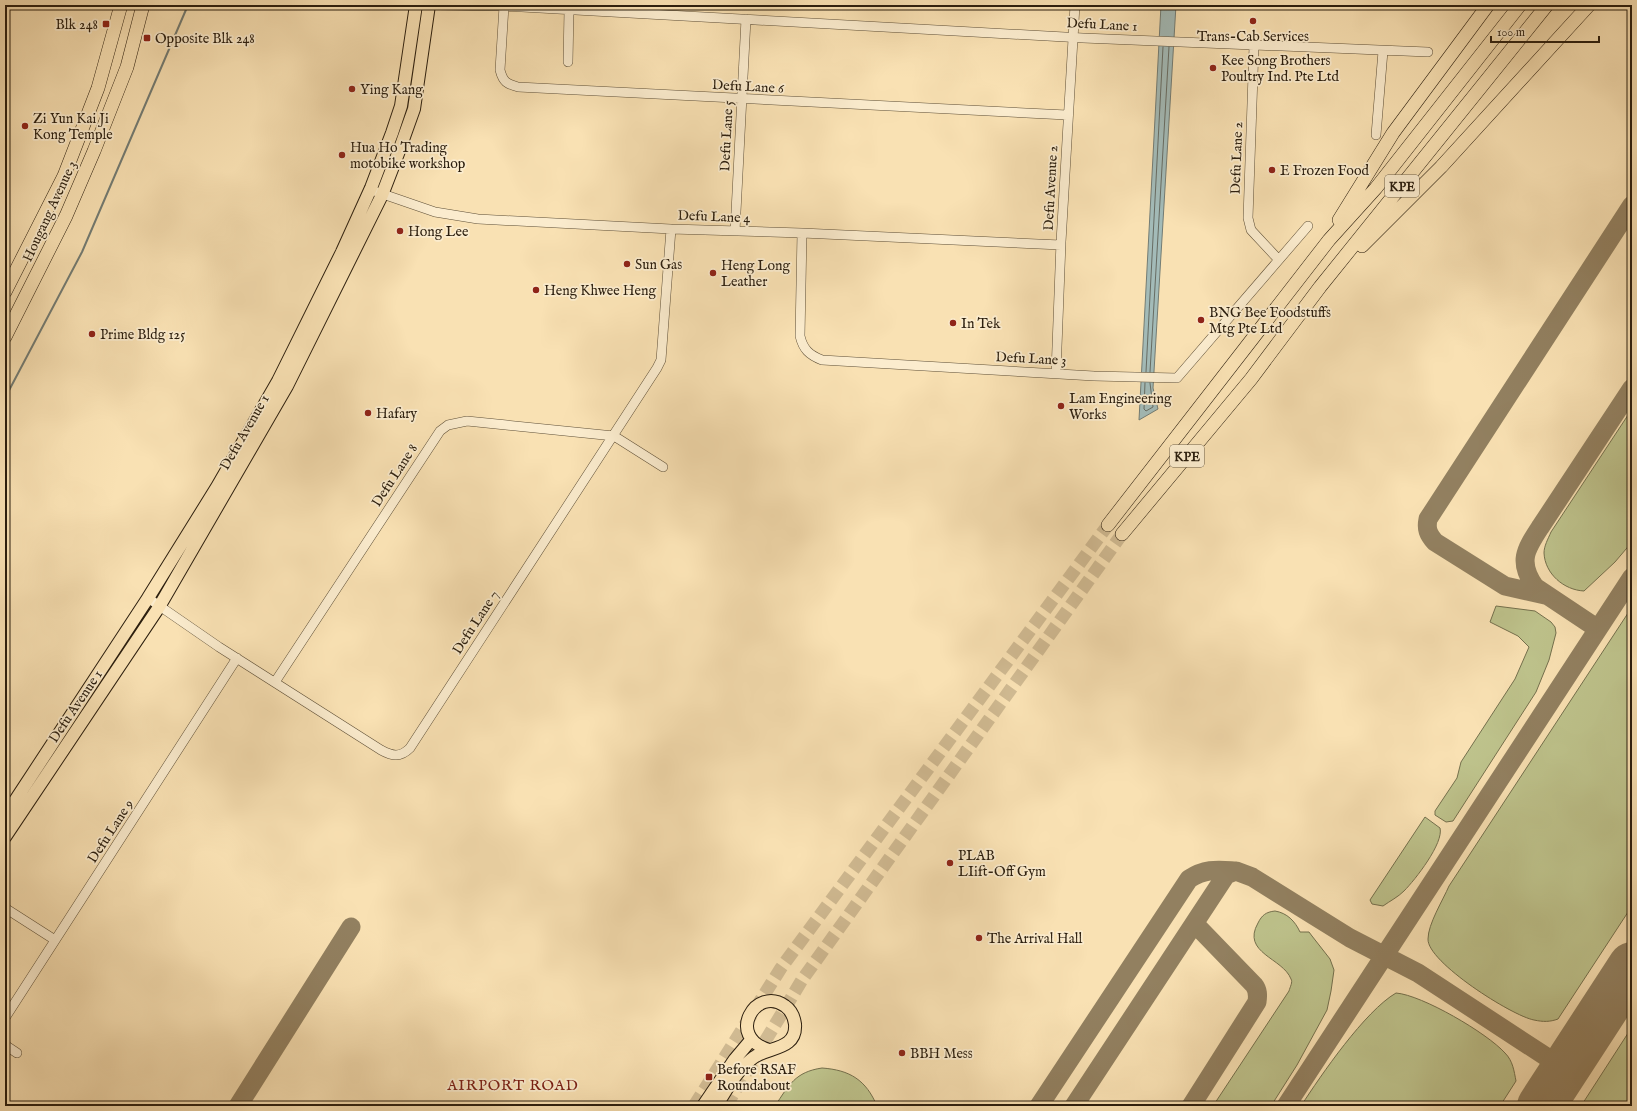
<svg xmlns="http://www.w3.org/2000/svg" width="1637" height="1111" font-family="'IM FELL English',serif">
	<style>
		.grass { fill: #bec38c; stroke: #74704d }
		.water { fill: #a3bbb8; stroke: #737c74 }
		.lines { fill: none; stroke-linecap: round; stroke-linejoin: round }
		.shore { stroke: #676c63; stroke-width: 1 }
		.stream { stroke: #737c74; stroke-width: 2 }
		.taxiway { stroke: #928060; stroke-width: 19 }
		.runway { stroke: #928060; stroke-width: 48 }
		.highway-tunnel { stroke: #d0ba92; stroke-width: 13; stroke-dasharray: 13 6; stroke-linecap: butt }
		.minor-casing { stroke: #5e4f37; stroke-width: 10 }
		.major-casing { stroke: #2b1e0e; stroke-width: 14 }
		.highway-casing { stroke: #2b1e0e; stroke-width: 14 }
		.minor { stroke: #fbecce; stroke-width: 9 }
		.major { stroke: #f9e1b3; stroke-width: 12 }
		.highway { stroke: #f9e1b3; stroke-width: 13 }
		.poi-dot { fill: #8f2418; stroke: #fbecce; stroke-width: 1.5 }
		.labels { text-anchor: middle; stroke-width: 3.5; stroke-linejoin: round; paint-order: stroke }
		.shield { fill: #fbecce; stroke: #695c48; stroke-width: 1 }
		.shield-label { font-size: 13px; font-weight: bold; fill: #2b1e0e }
		.poi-label { font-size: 14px; fill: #2b1e0e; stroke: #fbecce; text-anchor: start }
		.street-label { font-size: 14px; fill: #2b1e0e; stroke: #fbecce }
		.neighbourhood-label { font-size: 15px; letter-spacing: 1px; fill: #7a1f14; stroke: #fbecce }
	</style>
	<rect width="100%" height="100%" fill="#f9e1b3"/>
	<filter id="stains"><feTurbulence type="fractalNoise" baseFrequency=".005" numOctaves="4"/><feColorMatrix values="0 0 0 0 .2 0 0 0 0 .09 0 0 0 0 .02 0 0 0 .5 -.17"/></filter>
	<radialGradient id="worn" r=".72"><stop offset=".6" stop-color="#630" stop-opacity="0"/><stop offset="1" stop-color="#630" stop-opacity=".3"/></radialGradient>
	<path class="grass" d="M 1632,409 L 1632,542 L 1615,562 L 1584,591 C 1564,590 1545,574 1544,553 C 1544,546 1548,539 1551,532 Z
		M 1496,606 L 1535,611 L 1551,622 L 1555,627 L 1556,633 L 1549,660 L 1536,692 L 1453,821 L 1446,822 L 1435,815 L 1435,811 L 1457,778 L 1461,762 L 1515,679 L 1529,647 L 1518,636 L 1490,622 Z
		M 1632,607 L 1632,906 L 1558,1019 C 1550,1022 1543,1022 1534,1020 C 1512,1016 1427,962 1428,939 C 1428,924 1443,900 1449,886 Z
		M 1425,817 L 1440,828 C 1444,843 1415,880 1404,891 C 1398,897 1390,901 1383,906 L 1372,904 L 1370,900 Z
		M 1275,911 C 1287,913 1295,921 1300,932 L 1309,932 L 1312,936 L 1330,959 L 1334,970 L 1331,991 L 1327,1010 L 1297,1065 L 1271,1106 L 1213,1106 L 1289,991 C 1290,987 1293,982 1291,979 C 1283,958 1241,953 1258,923 C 1262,915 1266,912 1275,911 Z
		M 1396,993 C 1422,995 1487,1033 1505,1053 C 1513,1061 1514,1071 1516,1081 L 1500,1106 L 1301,1106 C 1321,1075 1365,1011 1396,993 Z
		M 1632,1027 L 1632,1106 L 1581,1106 Z
		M 822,1068 C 850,1070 866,1080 877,1106 L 775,1106 C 789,1085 795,1072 822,1068 Z"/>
	<path class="water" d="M 1161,5 L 1176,5 L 1153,388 L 1158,409 L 1139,420 Z"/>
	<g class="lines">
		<path class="shore" d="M 1146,372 L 1163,47
			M 1150,372 L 1169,47
			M 1145,383 L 1144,409 L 1146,411 L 1153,407 L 1150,383"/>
		<path class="stream" d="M 5,398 L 82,252 L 188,5"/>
		<path class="taxiway" d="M 1545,595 L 1505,586 L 1435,542 C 1428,534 1426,529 1428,519 L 1632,205
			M 1598,629 L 1535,587 C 1517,561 1526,549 1541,526 L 1632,388
			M 238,1106 L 351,927
			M 1039,1106 L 1189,879 C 1206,868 1218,870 1236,871
			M 1074,1106 L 1226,875 L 1236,871 L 1252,877 L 1350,938 L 1418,973 L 1565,1069
			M 1191,1106 L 1257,1002 C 1258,995 1258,990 1254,985 L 1195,924
			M 1286,1106 L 1632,577"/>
		<path class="runway" d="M 1541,1106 L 1632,966"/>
		<path class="highway-tunnel" d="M 694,1106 L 781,968 L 1108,525
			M 726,1106 L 802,980 L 1122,534"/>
		<g class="minor-casing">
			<path id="minor" d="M 439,5 L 504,6 L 1083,38 L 1428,52
				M 504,6 L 500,70 C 503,82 507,84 518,87 L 1067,115
				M 1254,46 L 1248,218 L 1251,230 L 1278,259
				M 568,62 L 569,10
				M 1376,135 L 1383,51
				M 377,192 L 435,212 L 478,219 L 671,229 L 802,233 L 1061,245
				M 735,231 L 746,19
				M 802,233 L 800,336 C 803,349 809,355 822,360 L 1094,376 L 1177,378 L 1308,226
				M 1056,373 L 1061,242 L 1075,5
				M 148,598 L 219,647 L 381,750 C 392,756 400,758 410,748 L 657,368 L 661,360 L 671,229
				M 275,682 L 440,431 L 448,425 L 467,421 L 614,436 L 663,467
				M 5,908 L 55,940
				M 5,1018 L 237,658
				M 5,1045 L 17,1053"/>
		</g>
		<g class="major-casing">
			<path id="major" d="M 5,816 L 148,598 L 217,487 L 278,381 L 342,252 L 371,188 L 392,133 L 401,106 L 416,5
				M 5,837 L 159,607 L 287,386 L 382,195 L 399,151 L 414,109 L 429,5
				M 703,1106 L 735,1059 L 751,1040
				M 716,1106 C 725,1093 733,1076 744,1066 C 748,1062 752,1058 756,1056 C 771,1047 797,1049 795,1024 C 794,1017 791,1010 785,1006 C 756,985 725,1037 769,1050"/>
		</g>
		<g class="highway-casing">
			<path id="highway" d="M 1339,220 L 1393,133 L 1488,5
				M 1362,246 L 1441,167 L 1589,5
				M 5,292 L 64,176 L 98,88 L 121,5
				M 5,337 L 66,216 L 94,151 L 127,67 L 143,5
				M 1108,525 L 1329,240 L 1376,188 L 1520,5
				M 1122,534 L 1251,379 L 1320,287 L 1547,5"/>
		</g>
		<use href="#minor" class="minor"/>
		<use href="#major" class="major"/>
		<use href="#highway" class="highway"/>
	</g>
	<g class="poi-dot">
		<circle cx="1253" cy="21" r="4"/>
		<rect x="102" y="20" width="8" height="8" rx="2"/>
		<rect x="143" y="34" width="8" height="8" rx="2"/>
		<circle cx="1213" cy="68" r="4"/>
		<circle cx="352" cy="89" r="4"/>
		<circle cx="25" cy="126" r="4"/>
		<circle cx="342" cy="155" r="4"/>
		<circle cx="1272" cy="170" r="4"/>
		<circle cx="400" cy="231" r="4"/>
		<circle cx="627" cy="264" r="4"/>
		<circle cx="713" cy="273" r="4"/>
		<circle cx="536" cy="290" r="4"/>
		<circle cx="1201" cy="320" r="4"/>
		<circle cx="953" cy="323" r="4"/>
		<circle cx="92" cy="334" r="4"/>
		<circle cx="1061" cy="406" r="4"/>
		<circle cx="368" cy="413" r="4"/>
		<circle cx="950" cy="863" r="4"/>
		<circle cx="979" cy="938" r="4"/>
		<circle cx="902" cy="1053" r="4"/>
		<rect x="705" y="1073" width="8" height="8" rx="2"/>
	</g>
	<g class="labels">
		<g class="shield">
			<rect x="1385" y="175" width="34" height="22" rx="3"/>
			<rect x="1170" y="445" width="34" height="22" rx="3"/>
		</g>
		<g class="shield-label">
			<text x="1402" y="191">KPE</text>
			<text x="1187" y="461">KPE</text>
		</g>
		<g class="poi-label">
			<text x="98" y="29" text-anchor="end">Blk 248</text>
			<text x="1253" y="41" text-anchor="middle">Trans-Cab Services</text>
			<text x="155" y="43">Opposite Blk 248</text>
			<text x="1221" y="65">Kee Song Brothers<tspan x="1221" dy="16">Poultry Ind. Pte Ltd</tspan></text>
			<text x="360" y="94">Ying Kang</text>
			<text x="33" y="123">Zi Yun Kai Ji<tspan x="33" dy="16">Kong Temple</tspan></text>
			<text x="350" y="152">Hua Ho Trading<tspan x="350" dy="16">motobike workshop</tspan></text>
			<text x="1280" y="175">E Frozen Food</text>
			<text x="408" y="236">Hong Lee</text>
			<text x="635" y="269">Sun Gas</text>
			<text x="721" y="270">Heng Long<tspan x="721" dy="16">Leather</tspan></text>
			<text x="544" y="295">Heng Khwee Heng</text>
			<text x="1209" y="317">BNG Bee Foodstuffs<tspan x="1209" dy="16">Mtg Pte Ltd</tspan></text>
			<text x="961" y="328">In Tek</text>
			<text x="100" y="339">Prime Bldg 125</text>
			<text x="1069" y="403">Lam Engineering<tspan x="1069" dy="16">Works</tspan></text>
			<text x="376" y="418">Hafary</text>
			<text x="958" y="860">PLAB<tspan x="958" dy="16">LIift-Off Gym</tspan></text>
			<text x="987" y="943">The Arrival Hall</text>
			<text x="910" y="1058">BBH Mess</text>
			<text x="717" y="1074">Before RSAF<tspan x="717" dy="16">Roundabout</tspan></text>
		</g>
		<g class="street-label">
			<text transform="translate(1102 24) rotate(3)" y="5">Defu Lane 1</text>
			<text transform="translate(748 86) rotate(3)" y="5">Defu Lane 6</text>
			<text transform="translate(726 136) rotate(-87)" y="5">Defu Lane 5</text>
			<text transform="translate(1236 158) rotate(-88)" y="5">Defu Lane 2</text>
			<text transform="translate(1050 188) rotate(-87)" y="5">Defu Avenue 2</text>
			<text transform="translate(49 211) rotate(-65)" y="5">Hougang Avenue 3</text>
			<text transform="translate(714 216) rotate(2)" y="5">Defu Lane 4</text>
			<text transform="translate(1031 358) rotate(3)" y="5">Defu Lane 3</text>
			<text transform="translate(244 432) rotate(-60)" y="5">Defu Avenue 1</text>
			<text transform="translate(394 475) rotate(-57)" y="5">Defu Lane 8</text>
			<text transform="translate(475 622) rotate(-57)" y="5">Defu Lane 7</text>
			<text transform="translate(75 706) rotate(-56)" y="5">Defu Avenue 1</text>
			<text transform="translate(110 831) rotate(-57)" y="5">Defu Lane 9</text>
		</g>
		<g class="neighbourhood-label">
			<text x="513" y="1090">AIRPORT ROAD</text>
		</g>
	</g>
	<rect width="1637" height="1111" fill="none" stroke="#f9e1b3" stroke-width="20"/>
	<rect x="6" y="6" width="1625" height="1099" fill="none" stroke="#2b1e0e" stroke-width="2"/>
	<rect x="10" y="10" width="1617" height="1091" fill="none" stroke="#2b1e0e"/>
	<path d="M1491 36v6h108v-6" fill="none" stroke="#2b1e0e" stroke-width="2"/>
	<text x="1497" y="36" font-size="12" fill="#2b1e0e" stroke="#fbecce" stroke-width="3" paint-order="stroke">100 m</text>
	<rect width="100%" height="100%" filter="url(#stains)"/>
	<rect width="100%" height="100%" fill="url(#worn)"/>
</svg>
